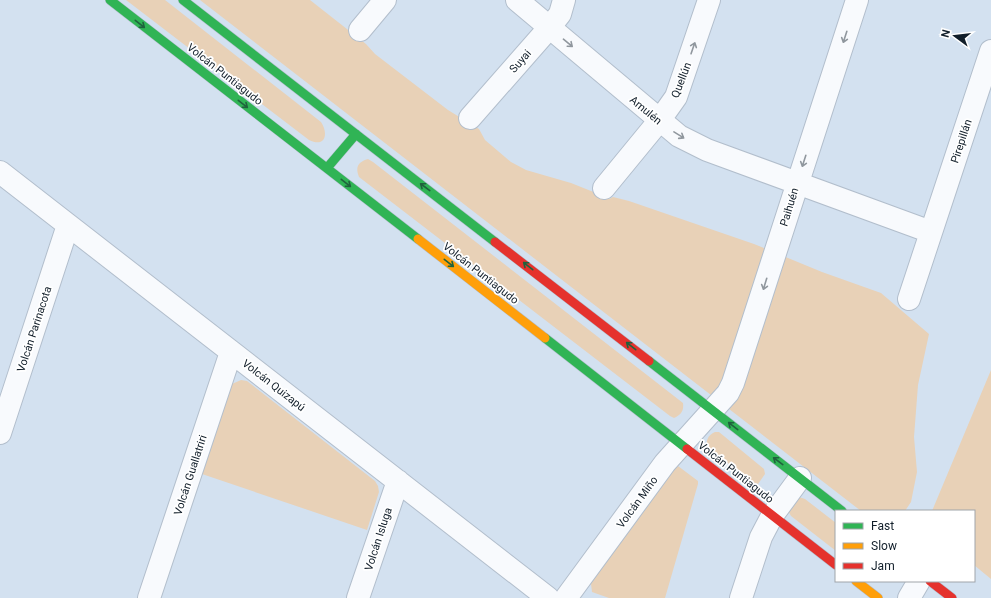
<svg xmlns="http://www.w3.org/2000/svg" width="991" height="598" font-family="Roboto,sans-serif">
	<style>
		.green { fill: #e8d1b7 }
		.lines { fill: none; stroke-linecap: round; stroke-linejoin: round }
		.street-casing { stroke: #b2becc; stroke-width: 24 }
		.fast-casing { stroke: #b2becc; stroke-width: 10 }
		.slow-casing { stroke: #b2becc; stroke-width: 10 }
		.jam-casing { stroke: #b2becc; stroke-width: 10 }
		.street { stroke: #f8fafd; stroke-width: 22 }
		.fast { stroke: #30b455; stroke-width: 9 }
		.slow { stroke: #ff9f0a; stroke-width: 9 }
		.jam { stroke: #e5322d; stroke-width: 9 }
		.oneway { stroke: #1f623d }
		.oneway2 { stroke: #90979e }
		.labels { text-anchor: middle; stroke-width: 3.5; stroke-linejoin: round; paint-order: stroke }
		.street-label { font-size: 11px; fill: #111e2a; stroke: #fff }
	</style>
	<rect width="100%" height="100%" fill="#d3e1f0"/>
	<path class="green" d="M 126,0 L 165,0 L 321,122 C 329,134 325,148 309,140 Z
		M 200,0 L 310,0 L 366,44 L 375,54 L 448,110 L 479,129 L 485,140 L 511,162 L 526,170 L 571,183 L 596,193 L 607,199 L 609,199 L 613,197 L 629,201 L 754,244 L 822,272 L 881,293 L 929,334 L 918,385 L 914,437 L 917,472 L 911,502 L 905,511 L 861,511 Z
		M 368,159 L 373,162 L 683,403 C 684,411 681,415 674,418 L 670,416 L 359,177 C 355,167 358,162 368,159 Z
		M 991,370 L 991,579 L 974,565 L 974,511 L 932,511 Z
		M 241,380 L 247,381 L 375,481 L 378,486 L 379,492 L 367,530 L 202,474 L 228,392 L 232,384 Z
		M 715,432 L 719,432 L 764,469 L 765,474 L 758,484 L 752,482 L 707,447 C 706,440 708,435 715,432 Z
		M 678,466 L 698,481 L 698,484 L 665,598 L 609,598 L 592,592 L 591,584 L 592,578 L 674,469 Z
		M 799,497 L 805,499 L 836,523 L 836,551 L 791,516 L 787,509 Z"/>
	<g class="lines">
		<g class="street-casing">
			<path id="street" d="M 517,0 L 679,136 L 707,150 L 931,232
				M 360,30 L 385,0
				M 470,118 L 549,28 L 560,14 L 564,0
				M 0,172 L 548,598
				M 604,188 L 659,121 L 676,97 L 709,0
				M 909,299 L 991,51
				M 0,433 L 68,225
				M 149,598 L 231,352
				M 358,598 L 398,481
				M 566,598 L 665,463 L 728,393 L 733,383 L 857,0
				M 741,598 L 761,537 L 772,516 L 800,478
				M 909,598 L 919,581"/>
		</g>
		<g class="fast-casing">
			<path id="fast" d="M 110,0 L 418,239
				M 183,0 L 495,242
				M 327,168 L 356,134
				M 545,338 L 687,449
				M 649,361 L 842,511"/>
		</g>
		<g class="slow-casing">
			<path id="slow" d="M 418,239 L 545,338
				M 856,581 L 878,598"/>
		</g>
		<g class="jam-casing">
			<path id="jam" d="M 495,242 L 649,361
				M 687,449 L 836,565
				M 930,581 L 952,598"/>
		</g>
		<use href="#street" class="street"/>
		<use href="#fast" class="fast"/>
		<use href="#slow" class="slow"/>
		<use href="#jam" class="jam"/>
	</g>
	<defs><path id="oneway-shaft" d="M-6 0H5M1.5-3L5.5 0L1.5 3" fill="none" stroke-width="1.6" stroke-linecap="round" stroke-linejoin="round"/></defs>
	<g class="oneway">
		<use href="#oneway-shaft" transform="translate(140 24) rotate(38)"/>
		<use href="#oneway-shaft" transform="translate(243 104) rotate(38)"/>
		<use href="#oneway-shaft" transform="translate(346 183) rotate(38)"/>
		<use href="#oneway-shaft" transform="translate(425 187) rotate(-143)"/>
		<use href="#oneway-shaft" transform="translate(449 263) rotate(38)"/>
		<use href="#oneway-shaft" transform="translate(528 266) rotate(-142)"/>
		<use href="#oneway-shaft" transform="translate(631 346) rotate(-142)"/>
		<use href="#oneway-shaft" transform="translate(733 426) rotate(-142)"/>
		<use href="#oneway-shaft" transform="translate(778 461) rotate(-143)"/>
	</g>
	<g class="oneway2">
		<use href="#oneway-shaft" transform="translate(845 37) rotate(108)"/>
		<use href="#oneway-shaft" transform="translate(568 43) rotate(40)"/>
		<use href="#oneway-shaft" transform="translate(693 48) rotate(-71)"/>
		<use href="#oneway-shaft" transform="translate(679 135) rotate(32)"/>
		<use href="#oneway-shaft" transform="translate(804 161) rotate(108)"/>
		<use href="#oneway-shaft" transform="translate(765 284) rotate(107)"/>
	</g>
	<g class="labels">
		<g class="street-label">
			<text transform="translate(520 61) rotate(-49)" y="4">Suyai</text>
			<text transform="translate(225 74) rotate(38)" y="4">Volcán Puntiagudo</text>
			<text transform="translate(681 80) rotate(-69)" y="4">Quellún</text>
			<text transform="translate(646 110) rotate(40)" y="4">Amulén</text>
			<text transform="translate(961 141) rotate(-72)" y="4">Pirepillán</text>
			<text transform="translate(789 207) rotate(-73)" y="4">Paihuén</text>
			<text transform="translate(481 273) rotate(38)" y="4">Volcán Puntiagudo</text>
			<text transform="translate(34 329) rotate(-72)" y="4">Volcán Parinacota</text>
			<text transform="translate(274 385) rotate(38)" y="4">Volcán Quizapú</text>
			<text transform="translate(736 472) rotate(38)" y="4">Volcán Puntiagudo</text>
			<text transform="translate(190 475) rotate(-72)" y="4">Volcán Guallatriri</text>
			<text transform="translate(637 502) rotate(-54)" y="4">Volcán Miño</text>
			<text transform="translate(378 539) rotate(-72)" y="4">Volcán Isluga</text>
		</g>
	</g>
	<rect x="835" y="510" width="140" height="72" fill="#ffffff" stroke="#a0a5aa"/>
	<rect x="843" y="523" width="20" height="6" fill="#30b455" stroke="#a0a5aa"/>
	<text x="871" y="530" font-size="12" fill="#111e2a">Fast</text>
	<rect x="843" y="543" width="20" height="6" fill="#ff9f0a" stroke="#a0a5aa"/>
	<text x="871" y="550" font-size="12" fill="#111e2a">Slow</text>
	<rect x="843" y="563" width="20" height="6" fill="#e5322d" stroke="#a0a5aa"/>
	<text x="871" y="570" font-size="12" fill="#111e2a">Jam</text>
	<g transform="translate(955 36) rotate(285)" stroke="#ffffff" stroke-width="3" paint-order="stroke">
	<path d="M0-3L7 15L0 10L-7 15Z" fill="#111e2a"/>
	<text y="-6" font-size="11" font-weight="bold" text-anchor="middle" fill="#111e2a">N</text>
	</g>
</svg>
